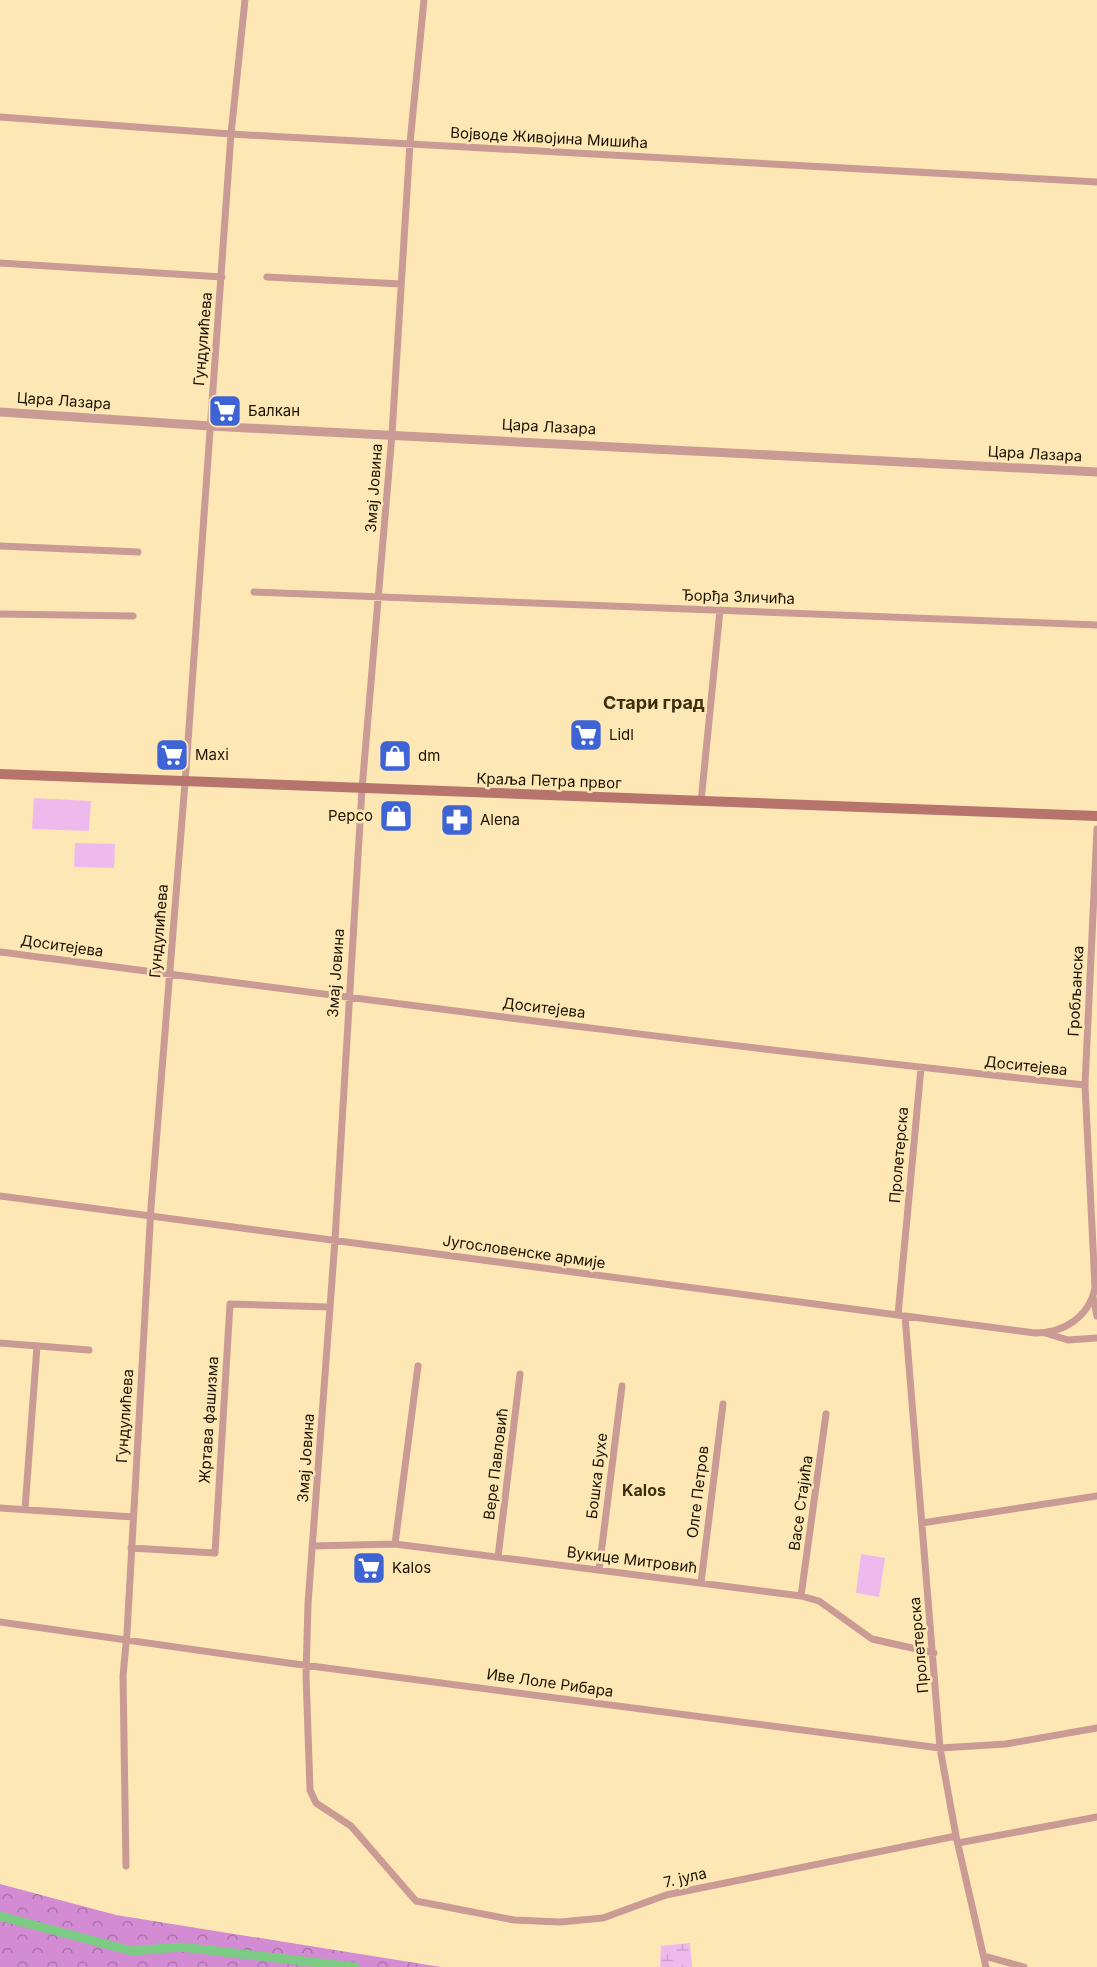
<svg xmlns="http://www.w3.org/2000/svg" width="1097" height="1967" font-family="Inter,sans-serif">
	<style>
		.green { fill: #eebaed }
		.forest { fill: url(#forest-crowns) }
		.wetland { fill: url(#wetland-marsh) }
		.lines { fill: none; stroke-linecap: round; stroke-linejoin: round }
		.canal { stroke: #7ccb85; stroke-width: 9 }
		.minor { stroke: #ca9b95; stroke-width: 7 }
		.tertiary { stroke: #ca9b95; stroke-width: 9 }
		.secondary { stroke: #b7746d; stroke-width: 10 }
		.labels { text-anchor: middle; stroke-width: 5; stroke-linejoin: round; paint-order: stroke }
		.street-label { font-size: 15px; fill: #1d1300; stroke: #fde7b5 }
		.poi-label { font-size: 15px; fill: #1d1300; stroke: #fde7b5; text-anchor: start }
		.neighbourhood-label { font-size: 16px; font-weight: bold; fill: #3c2f0e; stroke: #fde7b5 }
		.quarter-label { font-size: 18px; font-weight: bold; fill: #3c2f0e; stroke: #fde7b5 }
	</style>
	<defs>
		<pattern id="forest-crowns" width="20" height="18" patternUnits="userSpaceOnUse" patternTransform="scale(1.5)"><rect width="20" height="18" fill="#d38cd3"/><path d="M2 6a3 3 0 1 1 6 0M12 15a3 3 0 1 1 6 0" fill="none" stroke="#ab71a9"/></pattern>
		<pattern id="wetland-marsh" width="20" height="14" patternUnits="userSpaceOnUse" patternTransform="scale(1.5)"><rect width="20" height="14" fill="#eebaed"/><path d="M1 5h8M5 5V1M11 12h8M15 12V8" fill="none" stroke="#cc9fc9"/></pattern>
	</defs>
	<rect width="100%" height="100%" fill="#fde7b5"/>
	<path class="green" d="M 34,798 L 91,801 L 89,831 L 32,829 Z
		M 75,843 L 115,844 L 114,868 L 74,867 Z
		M 861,1554 L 885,1558 L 879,1597 L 856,1593 Z"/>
	<path class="forest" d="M 0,1884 L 116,1915 L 441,1967 L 0,1967 Z"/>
	<path class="wetland" d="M 690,1943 L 692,1967 L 660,1967 L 661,1946 Z"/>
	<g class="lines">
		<path class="canal" d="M 0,1916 L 132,1951 L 181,1947 L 355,1967"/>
		<path class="minor" d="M 424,0 L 410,143 L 392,434 L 362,789 L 335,1240 L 308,1604 L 306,1675 L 310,1790 L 316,1803 L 351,1826 L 416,1901 L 514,1920 L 560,1922 L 603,1918 L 666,1895 L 956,1836
			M 0,117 L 231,134 L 1097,182
			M 0,263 L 222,277
			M 267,277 L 401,284
			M 0,546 L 138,552
			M 254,592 L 1097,625
			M 0,614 L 133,616
			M 701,802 L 720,610
			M 0,952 C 361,999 722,1047 1085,1085
			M 0,1196 L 905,1316 L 1035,1333 C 1064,1333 1089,1317 1095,1288 L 1085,1085 L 1097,829
			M 1093,1297 L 1097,1316
			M 898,1315 L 921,1068
			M 905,1316 L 940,1748 L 956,1836 L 986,1967
			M 1045,1333 L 1068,1340 L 1097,1338
			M 0,1343 L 89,1350
			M 0,1508 L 133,1517
			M 25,1509 L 37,1346
			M 922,1523 L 1097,1496
			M 395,1544 L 418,1366
			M 312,1546 L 395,1544 L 801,1596 L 819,1601 L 872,1639 L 934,1653
			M 131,1548 L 215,1553 L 230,1304 L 329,1307
			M 498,1557 L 520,1374
			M 599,1570 L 622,1386
			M 701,1583 L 723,1404
			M 801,1596 L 826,1414
			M 0,1622 L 288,1663 L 940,1748 L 1006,1744 L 1097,1728
			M 958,1843 L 1097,1817
			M 126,1866 L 123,1676 L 127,1633 L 151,1207 L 186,770 L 231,134 L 245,0
			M 984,1956 L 1024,1967"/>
		<path class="tertiary" d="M 0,412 L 210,426 L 1097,472"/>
		<path class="secondary" d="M 0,774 L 1097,816"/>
	</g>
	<defs>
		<g id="supermarket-square" transform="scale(1.725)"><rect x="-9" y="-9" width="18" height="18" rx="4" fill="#3e63d5" stroke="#fde7b5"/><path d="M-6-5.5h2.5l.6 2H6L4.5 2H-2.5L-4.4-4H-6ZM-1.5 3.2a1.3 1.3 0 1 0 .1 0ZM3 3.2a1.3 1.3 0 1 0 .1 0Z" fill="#fff"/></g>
		<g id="shop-square" transform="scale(1.725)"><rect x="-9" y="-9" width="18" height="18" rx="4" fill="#3e63d5" stroke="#fde7b5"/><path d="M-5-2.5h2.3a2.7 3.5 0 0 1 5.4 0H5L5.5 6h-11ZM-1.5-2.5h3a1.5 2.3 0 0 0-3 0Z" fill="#fff"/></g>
		<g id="pharmacy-square" transform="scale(1.725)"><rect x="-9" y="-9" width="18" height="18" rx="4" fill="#3e63d5" stroke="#fde7b5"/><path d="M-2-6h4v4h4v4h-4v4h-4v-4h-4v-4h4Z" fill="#fff"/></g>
	</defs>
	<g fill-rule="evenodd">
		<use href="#supermarket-square" x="225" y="411"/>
		<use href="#supermarket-square" x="586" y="735"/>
		<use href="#supermarket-square" x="172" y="755"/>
		<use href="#shop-square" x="395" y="756"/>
		<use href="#shop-square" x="396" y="816"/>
		<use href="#pharmacy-square" x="457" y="820"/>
		<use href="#supermarket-square" x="369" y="1568"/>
	</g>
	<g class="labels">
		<g class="street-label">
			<text transform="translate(549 138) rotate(3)" y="5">Војводе Живојина Мишића</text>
			<text transform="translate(203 339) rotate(-85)" y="5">Гундулићева</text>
			<text transform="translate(64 401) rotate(4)" y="5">Цара Лазара</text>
			<text transform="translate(549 427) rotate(3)" y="5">Цара Лазара</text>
			<text transform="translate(1035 454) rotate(3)" y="5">Цара Лазара</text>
			<text transform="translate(374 488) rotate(-86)" y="5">Змај Јовина</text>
			<text transform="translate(738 597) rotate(2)" y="5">Ђорђа Зличића</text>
			<text transform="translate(549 781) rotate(2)" y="5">Краља Петра првог</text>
			<text transform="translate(159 931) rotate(-85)" y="5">Гундулићева</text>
			<text transform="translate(62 946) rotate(8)" y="5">Доситејева</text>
			<text transform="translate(336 973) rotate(-86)" y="5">Змај Јовина</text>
			<text transform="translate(1076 991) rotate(-87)" y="5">Гробљанска</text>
			<text transform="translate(544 1008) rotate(7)" y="5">Доситејева</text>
			<text transform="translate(1026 1066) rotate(6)" y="5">Доситејева</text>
			<text transform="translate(899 1155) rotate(-85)" y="5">Пролетерска</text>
			<text transform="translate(524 1252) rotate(8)" y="5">Југословенске армије</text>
			<text transform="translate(125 1416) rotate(-86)" y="5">Гундулићева</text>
			<text transform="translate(209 1420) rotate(-86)" y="5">Жртава фашизма</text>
			<text transform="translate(306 1458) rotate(-86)" y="5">Змај Јовина</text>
			<text transform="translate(496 1464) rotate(-83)" y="5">Вере Павловић</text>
			<text transform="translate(597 1476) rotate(-83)" y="5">Бошка Бухе</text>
			<text transform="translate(698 1492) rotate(-83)" y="5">Олге Петров</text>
			<text transform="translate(801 1503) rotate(-82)" y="5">Васе Стајића</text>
			<text transform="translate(632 1560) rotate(7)" y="5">Вукице Митровић</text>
			<text transform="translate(919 1645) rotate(-95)" y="5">Пролетерска</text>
			<text transform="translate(550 1683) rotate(8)" y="5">Иве Лоле Рибара</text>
			<text transform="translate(685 1878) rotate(-13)" y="5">7. јула</text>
		</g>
		<g class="poi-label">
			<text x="248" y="416">Балкан</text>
			<text x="609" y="740">Lidl</text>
			<text x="195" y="760">Maxi</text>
			<text x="418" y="761">dm</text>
			<text x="373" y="821" text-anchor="end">Pepco</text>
			<text x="480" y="825">Alena</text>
			<text x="392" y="1573">Kalos</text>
		</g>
		<g class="neighbourhood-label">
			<text x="644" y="1496">Kalos</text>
		</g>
		<g class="quarter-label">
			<text x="654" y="709">Стари град</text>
		</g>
	</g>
</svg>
